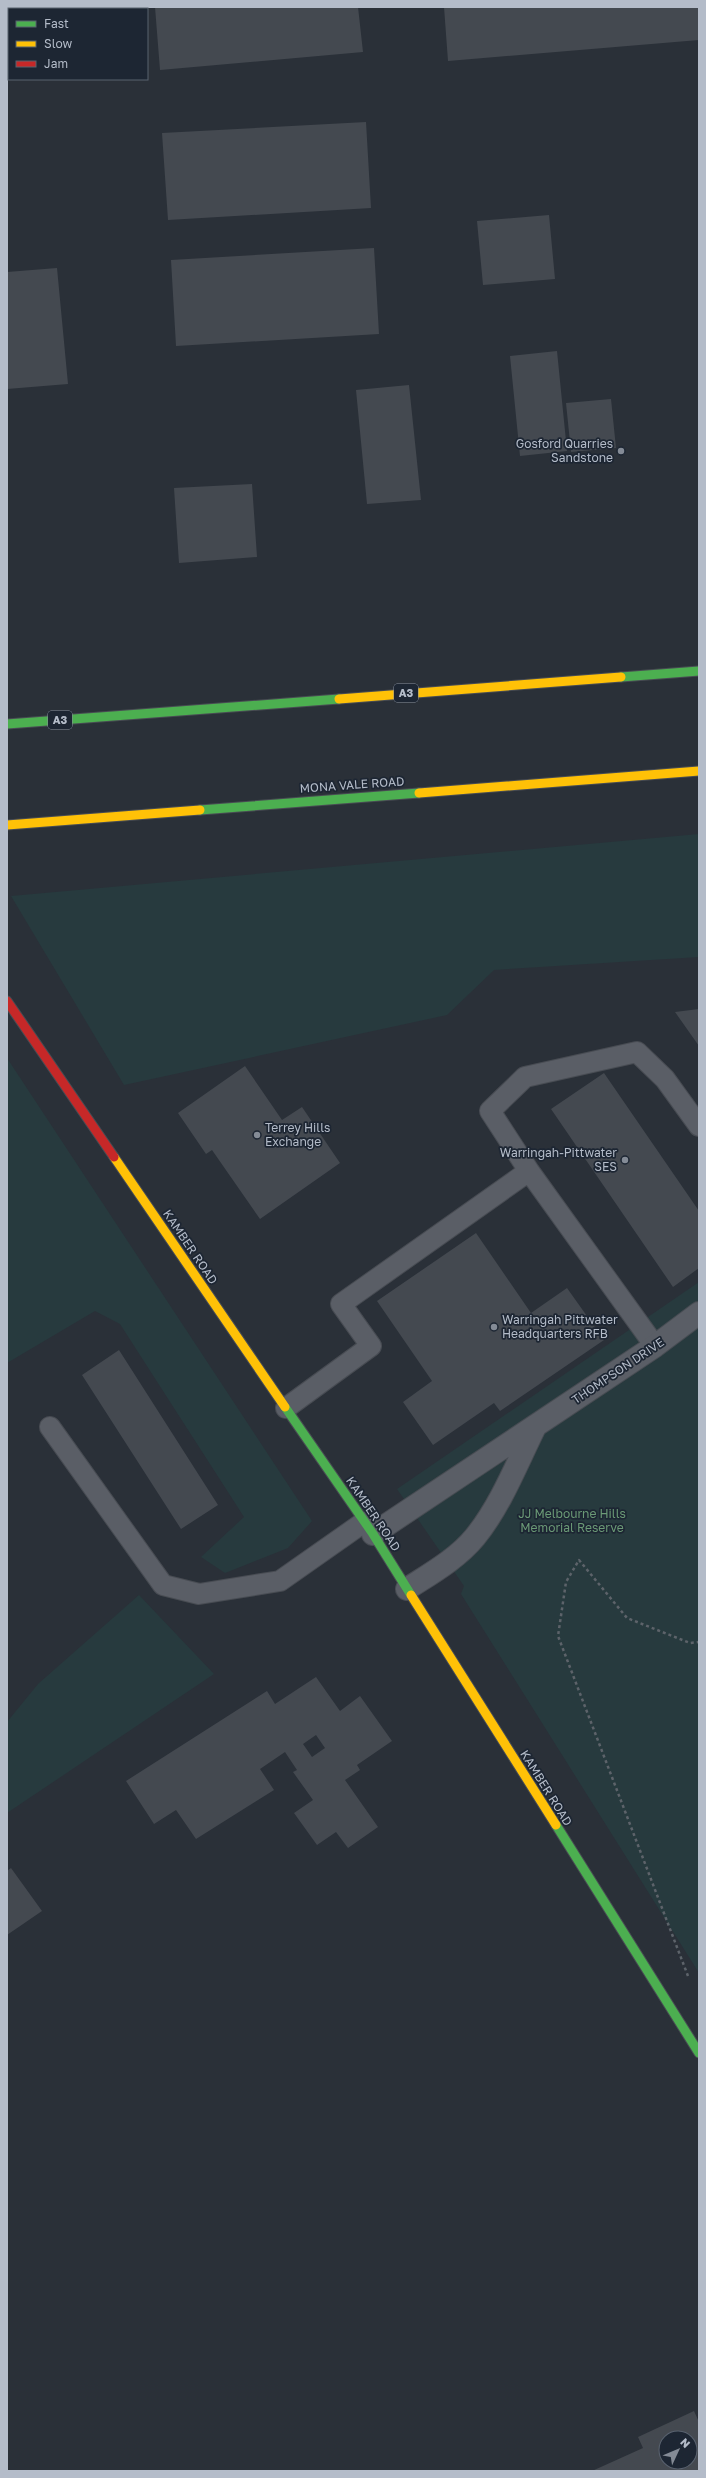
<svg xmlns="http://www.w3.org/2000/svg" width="706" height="2478" font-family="'Golos Text',sans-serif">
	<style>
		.green { fill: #273a3e }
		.building { fill: #444950; fill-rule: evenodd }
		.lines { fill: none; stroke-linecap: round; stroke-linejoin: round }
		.lane-casing { stroke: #484c53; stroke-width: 22 }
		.street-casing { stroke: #484c53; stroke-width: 24 }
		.fast-casing { stroke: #484c53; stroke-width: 11 }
		.slow-casing { stroke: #484c53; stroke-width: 11 }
		.jam-casing { stroke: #484c53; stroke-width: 11 }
		.path { stroke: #5d636a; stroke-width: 2.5; stroke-dasharray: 3 3; stroke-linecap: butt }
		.lane { stroke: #5a5e66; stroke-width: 20 }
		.street { stroke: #5a5e66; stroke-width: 22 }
		.fast { stroke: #4caf50; stroke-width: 9 }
		.slow { stroke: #ffc107; stroke-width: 9 }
		.jam { stroke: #c62828; stroke-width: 9 }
		.poi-dot { fill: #848b96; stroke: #1d2633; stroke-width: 1.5 }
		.labels { text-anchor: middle; stroke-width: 3.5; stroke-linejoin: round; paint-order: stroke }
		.shield { fill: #1d2633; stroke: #878f9c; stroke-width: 1 }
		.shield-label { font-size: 11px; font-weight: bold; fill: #b4bcc9 }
		.poi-label { font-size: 12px; fill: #b4bcc9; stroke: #1d2633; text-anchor: end }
		.street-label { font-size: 12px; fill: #b4bcc9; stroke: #1d2633 }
		.park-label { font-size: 12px; fill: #6b9a76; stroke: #1d2633 }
	</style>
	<rect width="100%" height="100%" fill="#2a3038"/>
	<path class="green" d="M 699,834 L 699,957 L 494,970 L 447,1015 L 124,1085 L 11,896 Z
		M 7,1058 L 312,1521 L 288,1548 L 225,1573 L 201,1557 L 244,1517 L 120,1324 L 95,1311 L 7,1363 Z
		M 699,1282 L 699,1973 L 461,1594 L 464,1586 L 397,1489 Z
		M 139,1595 L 214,1674 L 7,1813 L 7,1722 L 38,1684 Z"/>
	<path class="building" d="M 155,7 L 358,7 L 363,52 L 160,70 Z
		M 444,7 L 699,7 L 699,40 L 448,61 Z
		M 366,122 L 371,208 L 168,220 L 162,133 Z
		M 549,215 L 555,279 L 483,285 L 477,221 Z
		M 374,248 L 379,334 L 176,346 L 171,260 Z
		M 57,268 L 68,384 L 7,389 L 7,272 Z
		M 557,351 L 567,451 L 520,456 L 510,356 Z
		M 409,385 L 421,500 L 367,504 L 356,390 Z
		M 611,399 L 616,448 L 571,452 L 566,403 Z
		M 252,484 L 257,557 L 179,563 L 174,488 Z
		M 699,1009 L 699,1046 L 675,1012 Z
		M 245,1066 L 282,1120 L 302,1107 L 340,1163 L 260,1219 L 212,1150 L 206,1154 L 178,1113 Z
		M 604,1073 L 699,1211 L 699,1268 L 673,1287 L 551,1109 Z
		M 476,1233 L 531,1313 L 567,1288 L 604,1340 L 500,1411 L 494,1403 L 433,1445 L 403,1402 L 432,1381 L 377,1301 Z
		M 119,1350 L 218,1505 L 181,1529 L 82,1375 Z
		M 316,1677 L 340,1711 L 360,1696 L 392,1741 L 357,1765 L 360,1770 L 345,1780 L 378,1827 L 348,1848 L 336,1832 L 317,1845 L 294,1813 L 313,1800 L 293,1772 L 297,1770 L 285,1752 L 260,1769 L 274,1790 L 196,1839 L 176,1810 L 154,1824 L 126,1781 L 267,1691 L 275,1704 ZM 316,1735 L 325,1748 L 312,1757 L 303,1744 Z
		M 11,1868 L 42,1911 L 7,1935 L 7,1871 Z
		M 694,2411 L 699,2422 L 699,2471 L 592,2471 L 643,2448 L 638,2437 ZM 666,2438 L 690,2438 L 690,2462 L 666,2462 Z"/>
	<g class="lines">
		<g class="lane-casing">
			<path id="lane" d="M 529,1171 L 490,1111 L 525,1077 L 637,1052 L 665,1079 L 699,1126
				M 286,1408 L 371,1346 L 341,1304 L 529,1171 L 655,1346
				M 50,1427 L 163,1585 L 199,1594 L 280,1581 L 364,1522"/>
		</g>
		<g class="street-casing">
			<path id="street" d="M 373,1534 L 655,1346 L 699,1313
				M 407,1589 C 430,1574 457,1559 475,1537 C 501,1505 517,1463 535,1427"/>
		</g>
		<g class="fast-casing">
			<path id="fast" d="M 621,677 L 699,671
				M 7,724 L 339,699
				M 200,810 L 419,793
				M 285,1407 L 373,1534 L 411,1595
				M 556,1825 L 699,2053"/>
		</g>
		<g class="slow-casing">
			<path id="slow" d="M 339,699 L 621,677
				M 419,793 L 699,771
				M 7,825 L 200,810
				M 114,1157 L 285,1407
				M 411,1595 L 556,1825"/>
		</g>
		<g class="jam-casing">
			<path id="jam" d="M 7,1001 L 114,1157"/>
		</g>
		<path class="path" d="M 688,1976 L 558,1636 L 566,1582 L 579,1560 L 627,1618 L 690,1643 L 699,1642"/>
		<use href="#lane" class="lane"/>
		<use href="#street" class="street"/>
		<use href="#fast" class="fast"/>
		<use href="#slow" class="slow"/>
		<use href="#jam" class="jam"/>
	</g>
	<g class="poi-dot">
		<circle cx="621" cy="451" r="4"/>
		<circle cx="257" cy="1135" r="4"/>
		<circle cx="625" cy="1160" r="4"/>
		<circle cx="494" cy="1327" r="4"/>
	</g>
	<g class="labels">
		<g class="shield">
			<rect x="394" y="684" width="24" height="18" rx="3"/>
			<rect x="48" y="711" width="24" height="18" rx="3"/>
		</g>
		<g class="shield-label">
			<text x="406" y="697">A3</text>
			<text x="60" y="724">A3</text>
		</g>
		<g class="poi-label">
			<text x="613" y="448">Gosford Quarries<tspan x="613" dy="14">Sandstone</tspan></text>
			<text x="265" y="1132" text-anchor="start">Terrey Hills<tspan x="265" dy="14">Exchange</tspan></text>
			<text x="617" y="1157">Warringah-Pittwater<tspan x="617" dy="14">SES</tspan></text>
			<text x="502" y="1324" text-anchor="start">Warringah Pittwater<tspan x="502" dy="14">Headquarters RFB</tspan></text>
		</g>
		<g class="street-label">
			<text transform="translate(352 785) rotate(-4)" y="4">MONA VALE ROAD</text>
			<text transform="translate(190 1247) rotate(56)" y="4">KAMBER ROAD</text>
			<text transform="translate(618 1371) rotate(-34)" y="4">THOMPSON DRIVE</text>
			<text transform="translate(373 1514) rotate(56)" y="4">KAMBER ROAD</text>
			<text transform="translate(546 1788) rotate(58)" y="4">KAMBER ROAD</text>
		</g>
		<g class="park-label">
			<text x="572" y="1518">JJ Melbourne Hills<tspan x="572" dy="14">Memorial Reserve</tspan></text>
		</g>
	</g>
	<rect width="706" height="2478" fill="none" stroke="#b4bcc9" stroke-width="16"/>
	<rect x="8" y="8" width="140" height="72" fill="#1d2633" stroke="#59626f"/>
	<rect x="16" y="21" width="20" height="6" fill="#4caf50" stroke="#59626f"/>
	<text x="44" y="28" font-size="12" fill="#b4bcc9">Fast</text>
	<rect x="16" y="41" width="20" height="6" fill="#ffc107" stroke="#59626f"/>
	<text x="44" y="48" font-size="12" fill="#b4bcc9">Slow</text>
	<rect x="16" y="61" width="20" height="6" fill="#c62828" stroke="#59626f"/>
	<text x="44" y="68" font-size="12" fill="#b4bcc9">Jam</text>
	<g transform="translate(678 2450) rotate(46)"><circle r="19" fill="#1d2633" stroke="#59626f"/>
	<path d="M0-3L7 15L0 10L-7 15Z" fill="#848b96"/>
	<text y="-6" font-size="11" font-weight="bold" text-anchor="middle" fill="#b4bcc9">N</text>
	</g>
</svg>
